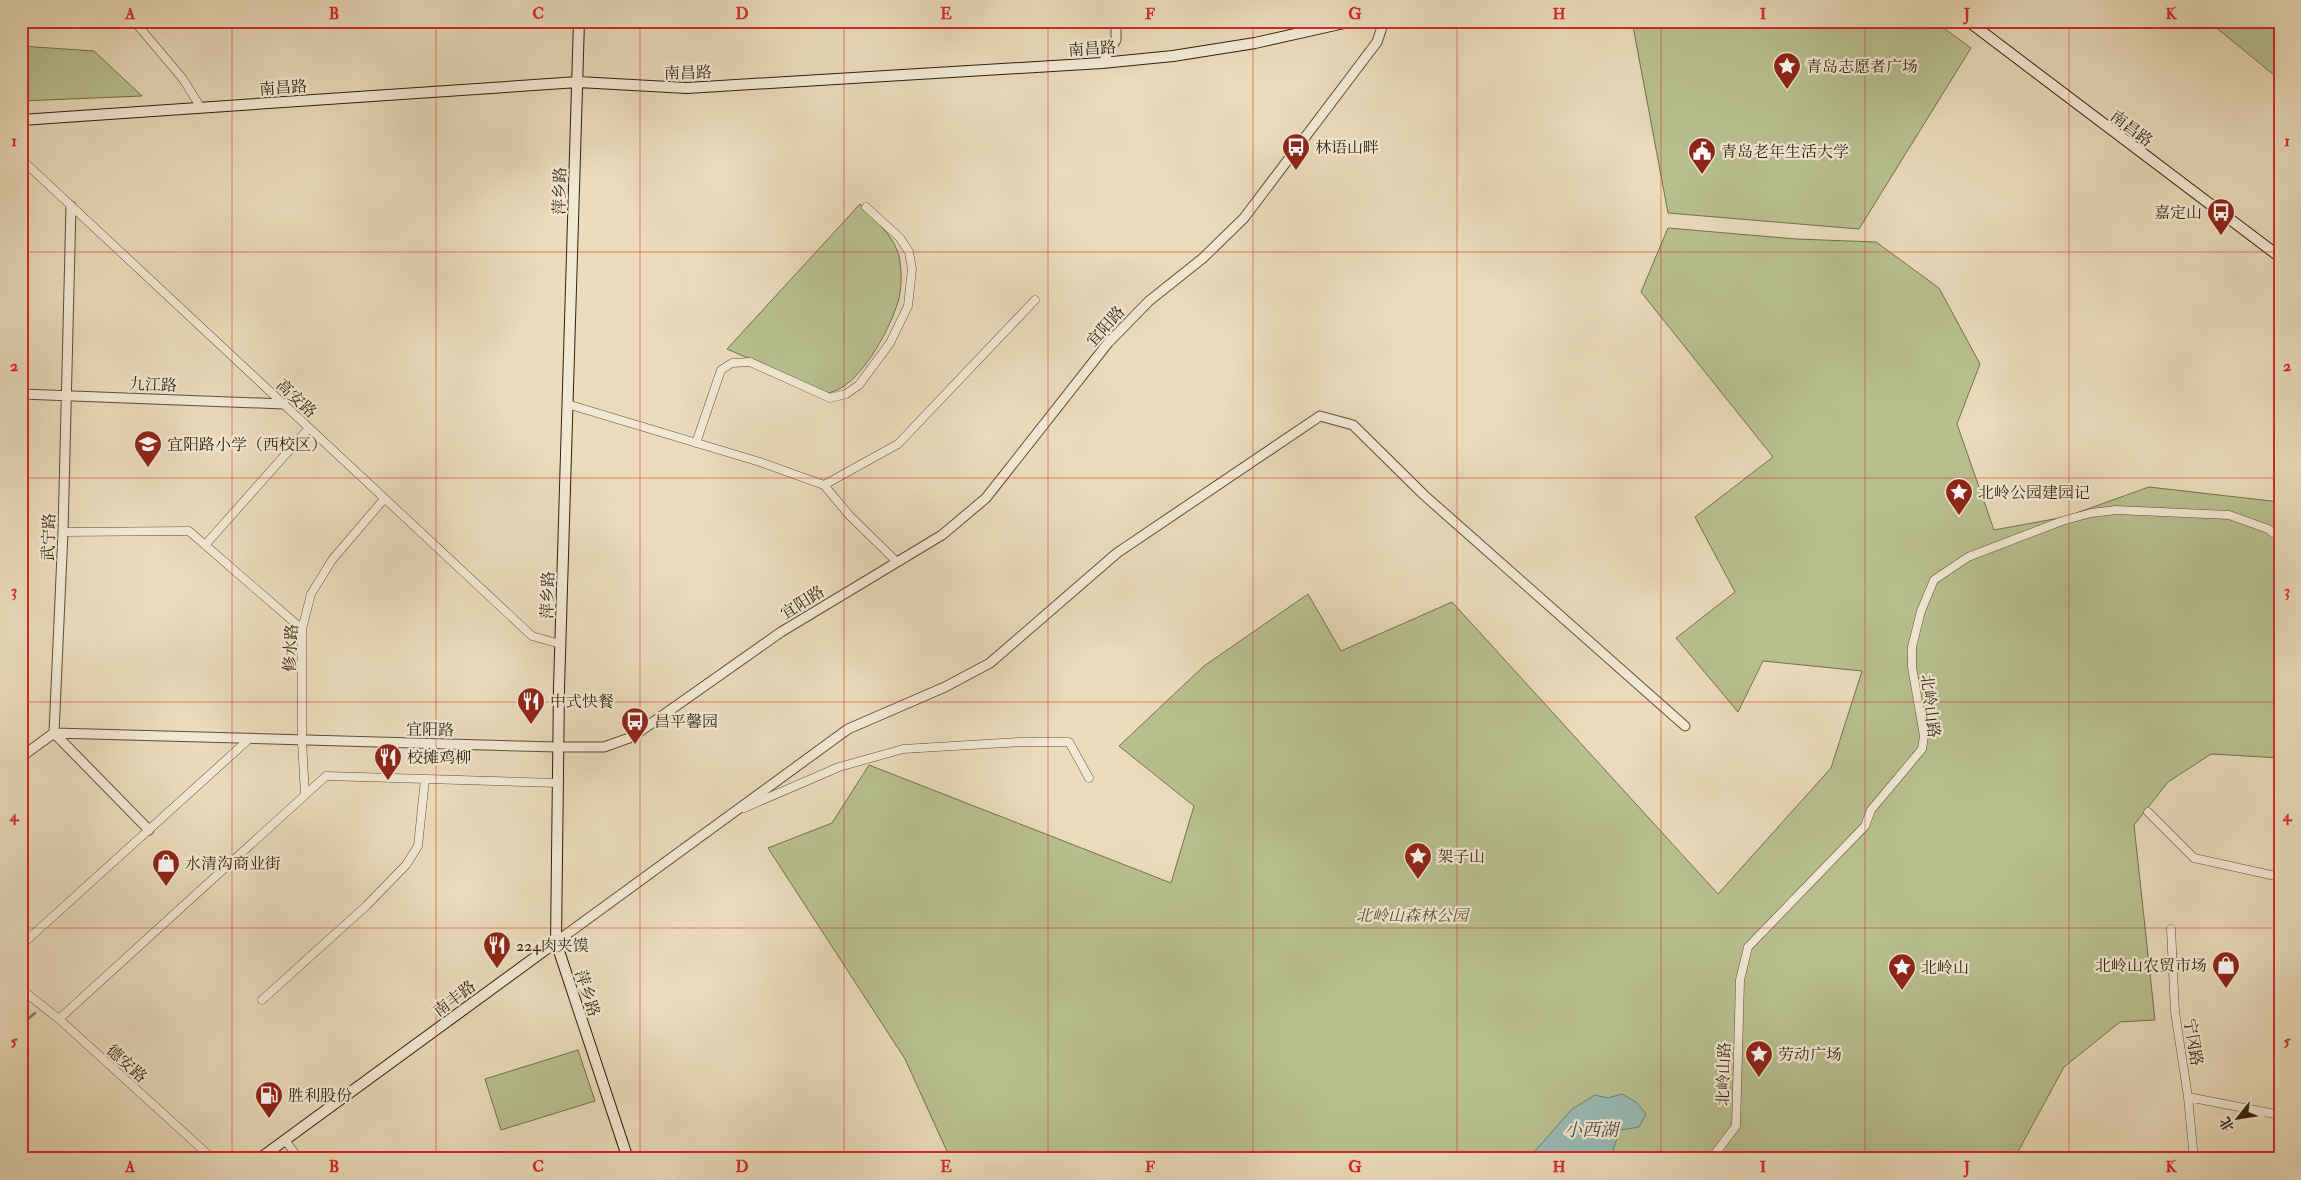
<svg xmlns="http://www.w3.org/2000/svg" width="2301" height="1180" font-family="'IM FELL Double Pica','Noto Serif SC',serif">
	<style>
		.green { fill: #b8c08f; stroke: #74704c }
		.water { fill: #98bab5; stroke: #6f7c71 }
		.lines { fill: none; stroke-linecap: round; stroke-linejoin: round }
		.stream { stroke: #6f7c71; stroke-width: 2.5 }
		.minor-casing { stroke: #5f4e36; stroke-width: 9 }
		.tertiary-casing { stroke: #5f4e36; stroke-width: 11 }
		.secondary-casing { stroke: #311f0a; stroke-width: 12 }
		.minor { stroke: #f1e8d3; stroke-width: 8 }
		.tertiary { stroke: #f1e8d3; stroke-width: 9 }
		.secondary { stroke: #f1e8d3; stroke-width: 10 }
		.grid { fill: none; stroke: #d62828; stroke-width: 1; stroke-opacity: 0.55 }
		.labels { text-anchor: middle; stroke-width: 4.5; stroke-linejoin: round; paint-order: stroke }
		.street-label { font-size: 16px; fill: #311f0a; stroke: #f1e8d3 }
		.poi-label { font-size: 16px; fill: #311f0a; stroke: #f1e8d3; text-anchor: start }
		.park-label { font-size: 16px; font-style: italic; fill: #5a4f32; stroke: #f1e8d3 }
		.water-label { font-size: 18px; font-style: italic; fill: #504e3d; stroke: #f1e8d3 }
		.neatline { fill: none; stroke: #d62828; stroke-width: 2 }
		.grid-label { font-size: 16px; text-anchor: middle; font-weight: bold; fill: #d62828 }
	</style>
	<rect width="100%" height="100%" fill="#eadbbb"/>
	<filter id="stains"><feTurbulence type="fractalNoise" baseFrequency=".004" numOctaves="4"/><feColorMatrix values="0 0 0 0 .2 0 0 0 0 .09 0 0 0 0 .02 0 0 0 .5 -.17"/></filter>
	<radialGradient id="worn" r=".72"><stop offset=".6" stop-color="#630" stop-opacity="0"/><stop offset="1" stop-color="#630" stop-opacity=".3"/></radialGradient>
	<path class="green" d="M 1632,21 L 1934,21 L 1971,48 L 1859,229 L 1668,213 Z
		M 2208,21 L 2280,21 L 2280,80 Z
		M 21,46 L 94,51 L 142,96 L 21,101 Z
		M 860,204 C 874,219 894,236 899,256 C 902,271 902,288 898,302 C 889,331 859,388 828,393 L 727,349 Z
		M 1668,228 L 1796,239 L 1876,242 L 1939,288 L 1980,364 L 1957,424 L 1994,530 L 2065,517 L 2149,487 L 2280,502 L 2280,758 L 2211,754 L 2168,782 L 2134,825 L 2155,1020 L 2120,1022 L 2064,1067 L 2014,1159 L 1392,1159 L 1388,1154 L 1378,1159 L 950,1158 L 905,1059 L 768,848 L 832,823 L 869,765 L 1171,883 L 1194,806 L 1119,746 L 1204,666 L 1308,594 L 1341,651 L 1452,602 L 1718,894 L 1831,768 L 1862,671 L 1763,661 L 1738,712 L 1676,638 L 1735,592 L 1695,517 L 1773,457 L 1641,292 Z
		M 578,1050 L 595,1101 L 501,1130 L 485,1079 Z"/>
	<path class="water" d="M 1622,1094 L 1636,1102 L 1646,1114 L 1639,1127 L 1620,1130 L 1610,1159 L 1528,1159 L 1572,1109 L 1595,1095 L 1608,1098 Z"/>
	<g class="lines">
		<path class="stream" d="M 21,1025 L 35,1013"/>
		<g class="minor-casing">
			<path id="minor" d="M 134,21 L 183,79 L 201,108
				M 21,159 L 532,636 L 560,644
				M 567,404 L 760,462 L 824,485 L 849,515 L 897,562
				M 696,443 L 721,370 L 732,363 L 750,362 L 830,398 L 846,394 L 859,385 L 890,343 L 908,306 L 912,269 L 909,252 L 900,238 L 866,207
				M 824,485 L 898,444 L 1035,300
				M 63,532 L 189,531 L 302,629
				M 205,545 L 309,428
				M 305,795 L 302,741 L 302,629 L 311,594 L 332,560 L 384,499
				M 744,808 L 839,767 L 903,749 L 1020,742 L 1069,742 L 1089,778
				M 2148,812 L 2194,858 L 2280,877
				M 2171,929 L 2175,1012 L 2188,1097 L 2194,1159
				M 27,940 L 248,740
				M 21,989 L 59,1019 L 213,1159
				M 262,1000 L 366,906 L 406,865 L 418,846 L 425,779
				M 59,1019 L 326,776 L 557,783
				M 2188,1097 L 2280,1115
				M 285,1140 L 299,1159
				M 1711,1159 L 1736,1126 L 1740,980 L 1748,947 L 1865,826 L 1871,810 L 1922,749 L 1924,736 L 1912,667 L 1912,647 L 1921,611 L 1934,580 L 1968,557 L 2062,521 L 2091,513 L 2116,510 L 2229,515 L 2268,529 L 2280,538"/>
		</g>
		<g class="tertiary-casing">
			<path id="tertiary" d="M 1102,63 L 1116,40 L 1116,21
				M 71,206 L 63,532 L 54,733 L 149,830
				M 21,394 L 284,404
				M 21,757 L 54,733 L 557,747 L 604,747 L 632,737 L 781,632 L 942,535 L 986,498 L 1108,343 L 1149,301 L 1203,258 L 1244,218 L 1377,42 L 1384,21
				M 556,942 L 848,729 L 945,687 L 990,663 L 1117,553 L 1320,416 L 1353,425 L 1424,495 L 1685,726"/>
		</g>
		<g class="secondary-casing">
			<path id="secondary" d="M 579,21 L 559,688 L 556,942 L 628,1159
				M 1968,21 L 2280,257
				M 21,120 L 578,82 L 687,88 L 1102,63 L 1173,56 L 1255,43 L 1353,21
				M 259,1159 L 556,942"/>
		</g>
		<use href="#minor" class="minor"/>
		<use href="#tertiary" class="tertiary"/>
		<use href="#secondary" class="secondary"/>
	</g>
	<path class="grid" d="M 232,21 L 232,1159M 436,21 L 436,1159M 640,21 L 640,1159M 844,21 L 844,1159M 1048,21 L 1048,1159M 1253,21 L 1253,1159M 1457,21 L 1457,1159M 1661,21 L 1661,1159M 1865,21 L 1865,1159M 2069,21 L 2069,1159M 21,252 L 2280,252M 21,478 L 2280,478M 21,702 L 2280,702M 21,928 L 2280,928"/>
	<defs>
		<g id="sight-pin" transform="scale(1.4375)"><path d="M0 17L-7.5 6A9.5 9.5 0 1 1 7.5 6Z" fill="#8f2418" stroke="#f1e8d3"/><path d="M0-6L1.8-2.2L6-1.7L2.9 1.2L3.7 5.4L0 3.3L-3.7 5.4L-2.9 1.2L-6-1.7L-1.8-2.2Z" fill="#fff"/></g>
		<g id="bus-pin" transform="scale(1.4375)"><path d="M0 17L-7.5 6A9.5 9.5 0 1 1 7.5 6Z" fill="#8f2418" stroke="#f1e8d3"/><path d="M-5-6H5V4H4V6H2V4H-2V6H-4V4H-5ZM-3.5-4V0h7V-4ZM-3.5 1.2v1.5H-2V1.2ZM2 1.2v1.5H3.5V1.2Z" fill="#fff"/></g>
		<g id="civic-pin" transform="scale(1.4375)"><path d="M0 17L-7.5 6A9.5 9.5 0 1 1 7.5 6Z" fill="#8f2418" stroke="#f1e8d3"/><path d="M-.6-6.5H3V-4.5H.6V-3L4-1V1h2V6H-6V1h2V-1L-.6-3ZM-1.2 2.5V6h2.4V2.5Z" fill="#fff"/></g>
		<g id="school-pin" transform="scale(1.4375)"><path d="M0 17L-7.5 6A9.5 9.5 0 1 1 7.5 6Z" fill="#8f2418" stroke="#f1e8d3"/><path d="M0-5L7-2L0 1L-7-2ZM-4 1L0 2.5L4 1V4Q0 6-4 4Z" fill="#fff"/></g>
		<g id="restaurant-pin" transform="scale(1.4375)"><path d="M0 17L-7.5 6A9.5 9.5 0 1 1 7.5 6Z" fill="#8f2418" stroke="#f1e8d3"/><path d="M-5-6h1v4h1v-4h1v4h1v-4h1v5L-1.5 .5V6h-2V.5L-5-1ZM5-6V6H3V1.5H1.5Q1.5-4 5-6Z" fill="#fff"/></g>
		<g id="shop-pin" transform="scale(1.4375)"><path d="M0 17L-7.5 6A9.5 9.5 0 1 1 7.5 6Z" fill="#8f2418" stroke="#f1e8d3"/><path d="M-5-2.5h2.3a2.7 3.5 0 0 1 5.4 0H5L5.5 6h-11ZM-1.5-2.5h3a1.5 2.3 0 0 0-3 0Z" fill="#fff"/></g>
		<g id="fuel-pin" transform="scale(1.4375)"><path d="M0 17L-7.5 6A9.5 9.5 0 1 1 7.5 6Z" fill="#8f2418" stroke="#f1e8d3"/><path d="M-5.5-6h7V0h2V4h1.3V-2.5L3-4.5l.8-.8L6-3V5H2.5V1h-1V6h-7ZM-4.2-4.7v3.2H.2V-4.7Z" fill="#fff"/></g>
	</defs>
	<g fill-rule="evenodd">
		<use href="#sight-pin" x="1787" y="66"/>
		<use href="#bus-pin" x="1296" y="147"/>
		<use href="#civic-pin" x="1702" y="151"/>
		<use href="#bus-pin" x="2221" y="212"/>
		<use href="#school-pin" x="148" y="444"/>
		<use href="#sight-pin" x="1959" y="492"/>
		<use href="#restaurant-pin" x="531" y="701"/>
		<use href="#bus-pin" x="635" y="721"/>
		<use href="#restaurant-pin" x="388" y="757"/>
		<use href="#sight-pin" x="1418" y="856"/>
		<use href="#shop-pin" x="166" y="863"/>
		<use href="#restaurant-pin" x="497" y="945"/>
		<use href="#shop-pin" x="2226" y="965"/>
		<use href="#sight-pin" x="1902" y="967"/>
		<use href="#sight-pin" x="1759" y="1054"/>
		<use href="#fuel-pin" x="269" y="1095"/>
	</g>
	<g class="labels">
		<g class="street-label">
			<text transform="translate(1092 48) rotate(-4)" y="6">南昌路</text>
			<text transform="translate(688 72) rotate(-1)" y="6">南昌路</text>
			<text transform="translate(283 87) rotate(-4)" y="6">南昌路</text>
			<text transform="translate(2132 128) rotate(37)" y="6">南昌路</text>
			<text transform="translate(559 191) rotate(-89)" y="6">萍乡路</text>
			<text transform="translate(1105 326) rotate(-48)" y="6">宜阳路</text>
			<text transform="translate(153 384) rotate(2)" y="6">九江路</text>
			<text transform="translate(297 398) rotate(43)" y="6">高安路</text>
			<text transform="translate(48 537) rotate(-88)" y="6">武宁路</text>
			<text transform="translate(547 595) rotate(-88)" y="6">萍乡路</text>
			<text transform="translate(802 602) rotate(-32)" y="6">宜阳路</text>
			<text transform="translate(290 648) rotate(-87)" y="6">修水路</text>
			<text transform="translate(1931 706) rotate(83)" y="6">北岭山路</text>
			<text transform="translate(430 729) rotate(1)" y="6">宜阳路</text>
			<text transform="translate(588 993) rotate(72)" y="6">萍乡路</text>
			<text transform="translate(454 998) rotate(-37)" y="6">南丰路</text>
			<text transform="translate(2194 1042) rotate(81)" y="6">宁冈路</text>
			<text transform="translate(127 1063) rotate(42)" y="6">德安路</text>
			<text transform="translate(1723 1074) rotate(-88)" y="6">北岭山路</text>
		</g>
		<g class="poi-label">
			<text x="1806" y="72">青岛志愿者广场</text>
			<text x="1315" y="153">林语山畔</text>
			<text x="1721" y="157">青岛老年生活大学</text>
			<text x="2202" y="218" text-anchor="end">嘉定山</text>
			<text x="167" y="450">宜阳路小学（西校区）</text>
			<text x="1978" y="498">北岭公园建园记</text>
			<text x="550" y="707">中式快餐</text>
			<text x="654" y="727">昌平馨园</text>
			<text x="407" y="763">校摊鸡柳</text>
			<text x="1437" y="862">架子山</text>
			<text x="185" y="869">水清沟商业街</text>
			<text x="516" y="951">224肉夹馍</text>
			<text x="2207" y="971" text-anchor="end">北岭山农贸市场</text>
			<text x="1921" y="973">北岭山</text>
			<text x="1778" y="1060">劳动广场</text>
			<text x="288" y="1101">胜利股份</text>
		</g>
		<g class="park-label">
			<text x="1412" y="921">北岭山森林公园</text>
		</g>
		<g class="water-label">
			<text x="1591" y="1136">小西湖</text>
		</g>
	</g>
	<rect width="2301" height="1180" fill="none" stroke="#eadbbb" stroke-width="55"/>
	<g transform="translate(2238 1118) rotate(240)" stroke="#f1e8d3" stroke-width="4" paint-order="stroke">
	<path d="M0-4L9 19L0 12L-9 19Z" fill="#311f0a"/>
	<text y="-8" font-size="14" font-weight="bold" text-anchor="middle" fill="#311f0a">北</text>
	</g>
	<rect x="28" y="28" width="2246" height="1124" class="neatline"/>
	<g class="grid-label">
		<text x="130" y="19">A</text>
		<text x="334" y="19">B</text>
		<text x="538" y="19">C</text>
		<text x="742" y="19">D</text>
		<text x="946" y="19">E</text>
		<text x="1150" y="19">F</text>
		<text x="1355" y="19">G</text>
		<text x="1559" y="19">H</text>
		<text x="1763" y="19">I</text>
		<text x="1967" y="19">J</text>
		<text x="2171" y="19">K</text>
		<text x="14" y="146">1</text>
		<text x="2287" y="146">1</text>
		<text x="14" y="371">2</text>
		<text x="2287" y="371">2</text>
		<text x="14" y="596">3</text>
		<text x="2287" y="596">3</text>
		<text x="14" y="821">4</text>
		<text x="2287" y="821">4</text>
		<text x="14" y="1046">5</text>
		<text x="2287" y="1046">5</text>
		<text x="130" y="1172">A</text>
		<text x="334" y="1172">B</text>
		<text x="538" y="1172">C</text>
		<text x="742" y="1172">D</text>
		<text x="946" y="1172">E</text>
		<text x="1150" y="1172">F</text>
		<text x="1355" y="1172">G</text>
		<text x="1559" y="1172">H</text>
		<text x="1763" y="1172">I</text>
		<text x="1967" y="1172">J</text>
		<text x="2171" y="1172">K</text>
	</g>
	<rect width="100%" height="100%" filter="url(#stains)"/>
	<rect width="100%" height="100%" fill="url(#worn)"/>
</svg>
